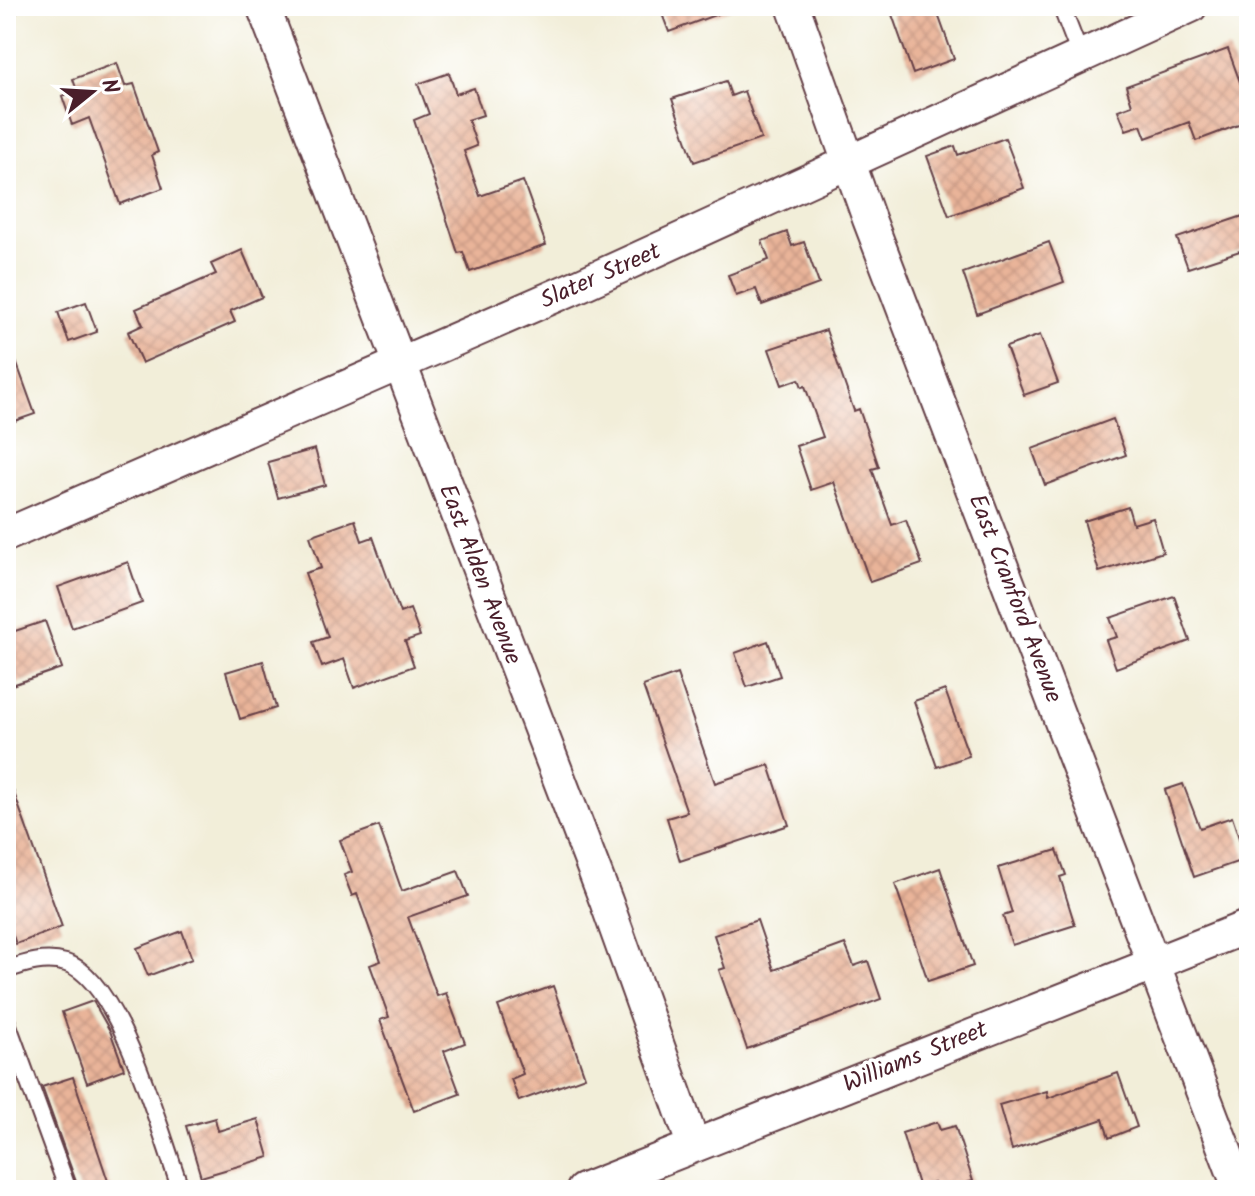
<svg xmlns="http://www.w3.org/2000/svg" width="1255" height="1196" font-family="Kalam,sans-serif">
	<style>
		.building { fill: url(#building-cross-hatch) }
		.lines { fill: none; stroke-linecap: round; stroke-linejoin: round }
		.service-casing { stroke: #633e45; stroke-width: 20 }
		.minor-casing { stroke: #633e45; stroke-width: 36 }
		.service { stroke: #fff; stroke-width: 16 }
		.minor { stroke: #fff; stroke-width: 32 }
		.labels { text-anchor: middle; stroke-width: 7; stroke-linejoin: round; paint-order: stroke }
		.street-label { font-size: 24px; fill: #4a1f2b; stroke: #fff }
	</style>
	<defs>
		<pattern id="building-cross-hatch" width="8" height="8" patternUnits="userSpaceOnUse" patternTransform="scale(2)"><rect width="8" height="8" fill="#e9b499"/><path d="M0 0l8 8M0 8l8-8" fill="none" stroke="#c99a84"/></pattern>
	</defs>
	<rect width="100%" height="100%" fill="#fff"/>
	<filter id="ink" filterUnits="userSpaceOnUse"><feTurbulence type="fractalNoise" baseFrequency=".0125" numOctaves="2"/><feDisplacementMap in="SourceGraphic" scale="16" xChannelSelector="R" yChannelSelector="G"/><feConvolveMatrix kernelMatrix="1 2 1 2 8 2 1 2 1" color-interpolation-filters="sRGB"/></filter>
	<filter id="wash" filterUnits="userSpaceOnUse"><feTurbulence type="fractalNoise" baseFrequency=".006" numOctaves="4" result="noise"/><feDisplacementMap in="SourceGraphic" scale="32" xChannelSelector="R" yChannelSelector="G"/><feGaussianBlur stdDeviation="1.8" result="paint"/><feColorMatrix in="noise" values="0 0 0 0 0 0 0 0 0 0 0 0 0 0 0 0 0 1.4 0 .05"/><feComposite in="paint" operator="in"/></filter>
	<g filter="url(#wash)">
		<rect width="100%" height="100%" fill="#f2eed9"/>
		<g id="blocks">
			<path class="building" d="M 659,6 L 733,6 L 734,8 L 669,32 Z
				M 889,6 L 935,6 L 954,59 L 913,74 Z
				M 1228,49 L 1249,107 L 1249,121 L 1196,141 L 1189,122 L 1146,138 L 1141,125 L 1126,130 L 1118,110 L 1132,105 L 1126,86 Z
				M 117,63 L 125,86 L 134,84 L 158,152 L 152,155 L 163,188 L 120,204 L 89,118 L 72,125 L 62,96 L 77,91 L 73,79 Z
				M 449,73 L 456,94 L 474,88 L 483,115 L 468,120 L 477,146 L 464,151 L 480,196 L 523,181 L 546,245 L 470,272 L 463,252 L 458,253 L 414,120 L 429,114 L 418,84 Z
				M 726,81 L 731,96 L 744,91 L 761,139 L 694,162 L 672,99 Z
				M 1005,138 L 1024,188 L 949,216 L 927,156 L 955,146 L 958,155 Z
				M 1249,214 L 1249,248 L 1188,268 L 1177,238 Z
				M 787,232 L 792,246 L 804,242 L 819,284 L 762,305 L 756,289 L 736,296 L 728,275 L 769,260 L 762,241 Z
				M 1049,242 L 1064,282 L 977,314 L 963,273 Z
				M 242,250 L 262,297 L 230,311 L 235,322 L 142,363 L 128,332 L 143,325 L 136,309 L 216,274 L 211,264 Z
				M 86,302 L 97,332 L 69,342 L 58,312 Z
				M 826,330 L 854,411 L 859,409 L 879,467 L 872,469 L 892,525 L 906,520 L 922,564 L 870,582 L 834,482 L 811,490 L 796,446 L 823,437 L 805,386 L 802,387 L 799,379 L 782,385 L 769,349 Z
				M 1040,335 L 1058,383 L 1024,395 L 1006,347 Z
				M 9,342 L 35,414 L 6,424 L 6,343 Z
				M 1113,419 L 1126,455 L 1045,485 L 1032,449 Z
				M 315,449 L 325,485 L 278,498 L 268,462 Z
				M 1128,507 L 1133,524 L 1153,518 L 1163,552 L 1099,572 L 1084,521 Z
				M 355,520 L 362,541 L 373,537 L 400,613 L 410,609 L 420,636 L 405,641 L 414,666 L 354,688 L 344,659 L 322,667 L 313,642 L 328,637 L 305,573 L 321,568 L 310,536 Z
				M 128,562 L 142,603 L 72,628 L 58,587 Z
				M 1174,596 L 1190,641 L 1116,668 L 1106,640 L 1117,637 L 1110,618 Z
				M 45,621 L 62,668 L 6,687 L 6,634 Z
				M 768,641 L 780,676 L 747,687 L 735,653 Z
				M 263,661 L 276,708 L 240,719 L 226,672 Z
				M 677,674 L 715,783 L 769,765 L 789,825 L 680,861 L 667,818 L 687,812 L 643,686 Z
				M 945,690 L 969,756 L 937,767 L 914,701 Z
				M 6,779 L 9,779 L 62,927 L 16,944 L 6,917 Z
				M 1183,784 L 1200,828 L 1232,817 L 1246,859 L 1194,877 L 1165,790 Z
				M 379,826 L 402,891 L 458,871 L 468,896 L 408,917 L 437,996 L 446,993 L 465,1043 L 444,1051 L 460,1094 L 414,1111 L 380,1020 L 389,1017 L 370,965 L 381,961 L 357,894 L 352,896 L 344,875 L 352,872 L 340,840 Z
				M 1057,850 L 1066,875 L 1060,877 L 1075,925 L 1012,945 L 1003,916 L 1012,913 L 998,868 Z
				M 940,868 L 973,966 L 928,981 L 895,884 Z
				M 757,920 L 774,970 L 845,944 L 854,966 L 868,961 L 881,999 L 747,1049 L 719,970 L 725,968 L 714,935 Z
				M 182,931 L 192,959 L 148,976 L 137,948 Z
				M 553,986 L 585,1077 L 519,1101 L 511,1079 L 523,1074 L 498,1006 Z
				M 93,1001 L 110,1031 L 124,1069 L 87,1083 L 62,1012 Z
				M 1118,1073 L 1137,1127 L 1109,1138 L 1103,1119 L 1012,1150 L 999,1105 L 1047,1091 L 1048,1098 Z
				M 73,1077 L 111,1190 L 79,1190 L 42,1087 Z
				M 215,1118 L 218,1131 L 258,1119 L 269,1157 L 201,1177 L 186,1126 Z
				M 937,1122 L 940,1130 L 955,1126 L 973,1181 L 963,1184 L 965,1190 L 936,1190 L 934,1183 L 919,1188 L 902,1133 Z"/>
		</g>
	</g>
	<g filter="url(#ink)">
		<use href="#blocks" fill-opacity="0" stroke="#633e45" stroke-width="2"/>
		<g class="lines">
			<g class="service-casing">
				<path id="service" d="M 1061,6 L 1080,55
					M 6,8 L 11,6
					M 6,970 C 26,963 45,957 66,963 C 120,978 162,1139 181,1190
					M 6,1020 L 68,1190"/>
			</g>
			<g class="minor-casing">
				<path id="minor" d="M 263,6 L 606,901 L 693,1144
					M 793,6 L 869,219 L 1240,1190
					M 6,535 L 578,286 L 1191,6
					M 583,1190 L 1249,926"/>
			</g>
			<use href="#service" class="service"/>
			<use href="#minor" class="minor"/>
		</g>
	</g>
	<g class="labels">
		<g class="street-label">
			<text transform="translate(600 275) rotate(-24)" y="8">Slater Street</text>
			<text transform="translate(481 574) rotate(69)" y="8">East Alden Avenue</text>
			<text transform="translate(1016 598) rotate(69)" y="8">East Cranford Avenue</text>
			<text transform="translate(915 1056) rotate(-22)" y="8">Williams Street</text>
		</g>
	</g>
	<rect width="1255" height="1196" fill="none" stroke="#fff" stroke-width="32"/>
	<g transform="translate(92 92) rotate(72)" stroke="#ffffff" stroke-width="6" paint-order="stroke">
	<path d="M0-6L14 30L0 20L-14 30Z" fill="#4a1f2b"/>
	<text y="-12" font-size="22" font-weight="bold" text-anchor="middle" fill="#4a1f2b">N</text>
	</g>
</svg>
